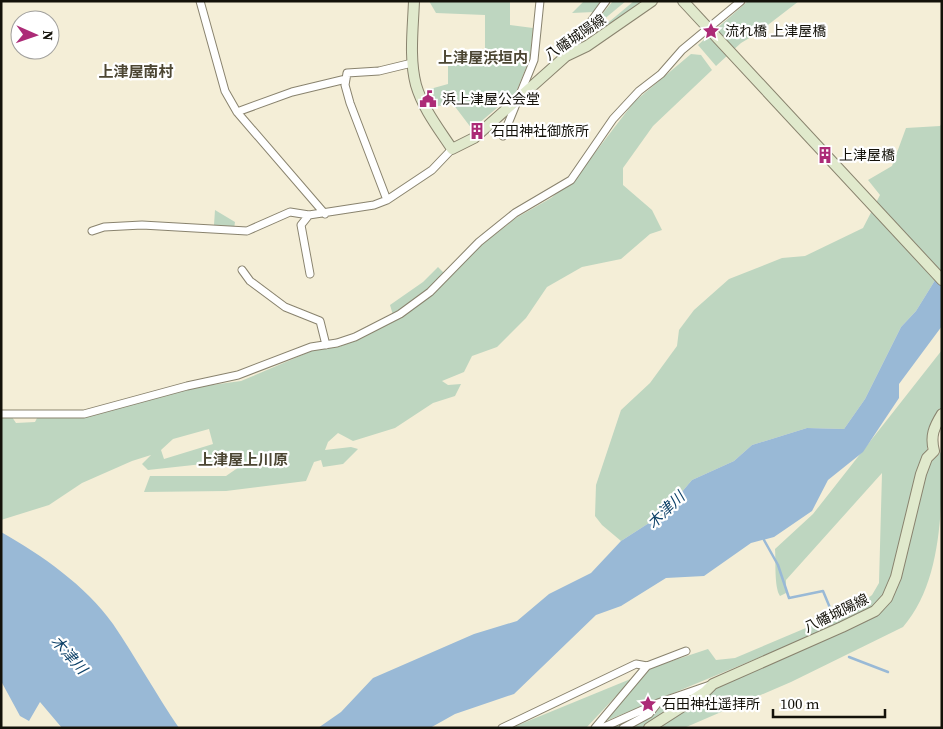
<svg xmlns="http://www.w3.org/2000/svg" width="943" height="729" font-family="'Source Serif 4','Noto Sans JP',serif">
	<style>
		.green { fill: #bed6c0; fill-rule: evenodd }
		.water { fill: #99b9d6 }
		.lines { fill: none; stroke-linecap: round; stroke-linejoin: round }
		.stream { stroke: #99b9d6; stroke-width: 2.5 }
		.street-casing { stroke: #89836e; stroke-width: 9 }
		.secondary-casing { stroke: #89836e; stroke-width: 12 }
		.street { stroke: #fff; stroke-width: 7 }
		.secondary { stroke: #e0e9cc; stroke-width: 10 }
		.labels { text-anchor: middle; stroke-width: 4.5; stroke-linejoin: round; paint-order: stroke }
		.poi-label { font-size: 14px; fill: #131109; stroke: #fff; text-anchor: start }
		.street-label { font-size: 14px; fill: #131109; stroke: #fff }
		.neighbourhood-label { font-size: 15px; font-weight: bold; fill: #4c4633; stroke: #fff }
		.water-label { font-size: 15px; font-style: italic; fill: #0e4269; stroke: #fff }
	</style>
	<rect width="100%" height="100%" fill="#f4eed7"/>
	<path class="green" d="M 429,1 L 510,1 L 510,25 L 533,28 L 530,58 L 516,92 L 472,129 L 453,104 L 438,106 L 430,89 L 448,84 L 448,62 L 485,54 L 485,15 L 436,13 Z
		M 584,1 L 603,1 L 594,12 L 572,13 Z
		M 613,1 L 626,1 L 585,35 Z
		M 634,1 L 650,1 L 579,47 Z
		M 748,1 L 799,1 L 756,34 L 741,43 L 716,66 L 698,45 Z
		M 691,54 L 701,55 L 712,70 L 653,126 L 623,168 L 623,185 L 652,210 L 662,230 L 650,234 L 621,259 L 582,267 L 547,287 L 526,318 L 497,347 L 472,356 L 464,372 L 442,381 L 448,385 L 461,384 L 455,396 L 433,403 L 395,428 L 353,441 L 338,433 L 328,442 L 325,450 L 351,447 L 358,449 L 343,464 L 323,467 L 321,460 L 314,462 L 306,481 L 226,491 L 144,492 L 150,476 L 226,476 L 239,467 L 230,461 L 148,470 L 142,464 L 151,455 L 132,461 L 82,483 L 49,505 L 1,520 L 1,417 L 12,417 L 16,423 L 35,422 L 38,416 L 85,417 L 182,389 L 241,381 L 314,350 L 339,347 L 375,331 L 393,315 L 390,305 L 423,282 L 438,267 L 447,276 L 474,251 L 516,218 L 551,198 L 577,176 L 634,102 ZM 209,429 L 213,444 L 164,459 L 161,450 L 173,439 Z
		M 942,123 L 942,269 L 916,311 L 901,327 L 865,399 L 844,429 L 807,428 L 752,445 L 734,461 L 692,480 L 663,514 L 621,541 L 602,525 L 595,516 L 596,485 L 621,410 L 650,383 L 677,346 L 679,330 L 694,310 L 729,279 L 782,258 L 805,256 L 863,228 L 880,195 L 868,180 L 892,166 L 906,128 L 940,126 Z
		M 215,210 L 235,222 L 234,229 L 214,225 Z
		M 942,350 L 942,409 L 930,431 L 927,450 L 917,472 L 889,589 L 876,605 L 840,624 L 601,723 L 651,668 L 708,649 L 716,660 L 735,658 L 858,606 L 872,595 L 879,583 L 882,473 L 786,580 L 786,593 L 780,596 C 774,587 776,561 775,549 L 813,514 Z
		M 942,451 C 942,508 942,582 903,627 L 791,682 L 684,728 L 654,728 L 731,678 L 842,631 L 892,595 L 925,473 L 931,462 Z
		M 633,678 L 586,728 L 511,728 Z
		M 697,692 L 645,728 L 610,728 Z"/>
	<path class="water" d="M 942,269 L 942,326 L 899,384 L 899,398 L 863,452 L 828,480 L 812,511 L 774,537 L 751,543 L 704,576 L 666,578 L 621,606 L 596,615 L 514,694 L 455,714 L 430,728 L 318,728 L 341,712 L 373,678 L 474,634 L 517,621 L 549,594 L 591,573 L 621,541 L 663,514 L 692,480 L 734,461 L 752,445 L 807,428 L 844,429 L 865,399 L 901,327 L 916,311 Z
		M 1,532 C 43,556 85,585 113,624 C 136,658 156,694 179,728 L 62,728 L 40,702 L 29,721 L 20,716 L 1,681 Z"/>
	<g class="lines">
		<path class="stream" d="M 764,540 L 778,565 L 789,598 L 823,591 L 833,615
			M 849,657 L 888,672"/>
		<g class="street-casing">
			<path id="street" d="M 200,1 L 225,91 L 237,112 L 325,214
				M 568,53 L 606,1
				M 237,112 L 292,92 L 346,79
				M 503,136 L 534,60 L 540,1
				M 387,200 L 350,103 L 345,85 L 347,73 L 379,71 L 412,63
				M 309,215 L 301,225 L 310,274
				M 92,231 L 104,227 L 142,225 L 247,231 L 290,212 L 309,215 L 374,205 L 387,200 L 432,170 L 452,149
				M 242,270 L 250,281 L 285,307 L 320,321 L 326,345
				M 1,414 L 84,414 L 187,386 L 238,375 L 311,347 L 337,343 L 355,337 L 400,314 L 430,292 L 479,242 L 515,213 L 571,180 L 613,119 L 639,91 L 661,74 L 682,50 L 741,1
				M 502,728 L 636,664 L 647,666 L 686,651
				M 595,728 L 647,666
				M 602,728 L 658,703 L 710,685
				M 623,728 L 649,714 L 657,704"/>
		</g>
		<g class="secondary-casing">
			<path id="secondary" d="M 414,1 C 413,28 409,59 416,85 C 423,109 439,129 452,149 L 474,138 L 566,56 L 587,46 L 652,1
				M 683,1 L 942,280
				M 649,728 L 705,692 L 713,684 L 842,627 L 875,611 L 887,598 L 896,577 L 921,474 L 927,458 L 934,451 C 930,436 934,427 942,414"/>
		</g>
		<use href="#street" class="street"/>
		<use href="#secondary" class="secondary"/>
	</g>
	<defs>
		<g id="sight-bare" transform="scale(1.35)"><path d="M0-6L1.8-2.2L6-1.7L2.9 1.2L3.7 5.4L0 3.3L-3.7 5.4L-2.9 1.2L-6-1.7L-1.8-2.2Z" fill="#ac2b77" stroke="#fff" stroke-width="2.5" paint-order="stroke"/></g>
		<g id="civic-bare" transform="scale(1.35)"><path d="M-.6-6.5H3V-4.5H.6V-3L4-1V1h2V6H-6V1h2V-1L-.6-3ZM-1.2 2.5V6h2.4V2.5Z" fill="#ac2b77" stroke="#fff" stroke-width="2.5" paint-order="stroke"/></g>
		<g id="building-bare" transform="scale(1.35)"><path d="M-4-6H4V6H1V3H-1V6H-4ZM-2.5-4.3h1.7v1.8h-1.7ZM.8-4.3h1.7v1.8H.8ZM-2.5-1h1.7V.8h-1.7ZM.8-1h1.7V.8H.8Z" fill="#ac2b77" stroke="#fff" stroke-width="2.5" paint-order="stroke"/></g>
	</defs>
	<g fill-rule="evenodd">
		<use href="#sight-bare" x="711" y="31"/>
		<use href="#civic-bare" x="428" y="99"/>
		<use href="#building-bare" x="477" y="131"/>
		<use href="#building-bare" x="825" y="155"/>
		<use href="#sight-bare" x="648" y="704"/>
	</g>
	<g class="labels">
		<g class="poi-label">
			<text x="725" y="36">流れ橋 上津屋橋</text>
			<text x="442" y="104">浜上津屋公会堂</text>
			<text x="491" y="136">石田神社御旅所</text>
			<text x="839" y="160">上津屋橋</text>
			<text x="662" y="709">石田神社遥拝所</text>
		</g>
		<g class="street-label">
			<text transform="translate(575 37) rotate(-34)" y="5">八幡城陽線</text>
			<text transform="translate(836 613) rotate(-26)" y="5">八幡城陽線</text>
		</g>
		<g class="neighbourhood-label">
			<text x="483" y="63">上津屋浜垣内</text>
			<text x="136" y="77">上津屋南村</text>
			<text x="243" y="465">上津屋上川原</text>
		</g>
		<g class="water-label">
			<text transform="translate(666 510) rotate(-44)" y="5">木津川</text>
			<text transform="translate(69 655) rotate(48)" y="5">木津川</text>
		</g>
	</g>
	<rect width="943" height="729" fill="none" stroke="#131109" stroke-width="5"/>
	<g transform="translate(35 35) rotate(92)"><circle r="24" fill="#ffffff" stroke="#a1a09d"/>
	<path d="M0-4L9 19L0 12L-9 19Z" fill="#ac2b77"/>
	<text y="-8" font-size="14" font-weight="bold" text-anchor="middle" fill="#131109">N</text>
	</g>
	<path d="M773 709v8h112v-8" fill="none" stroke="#131109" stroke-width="2.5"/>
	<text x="780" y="709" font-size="15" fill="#131109" stroke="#ffffff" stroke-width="4" paint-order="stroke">100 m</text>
</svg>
